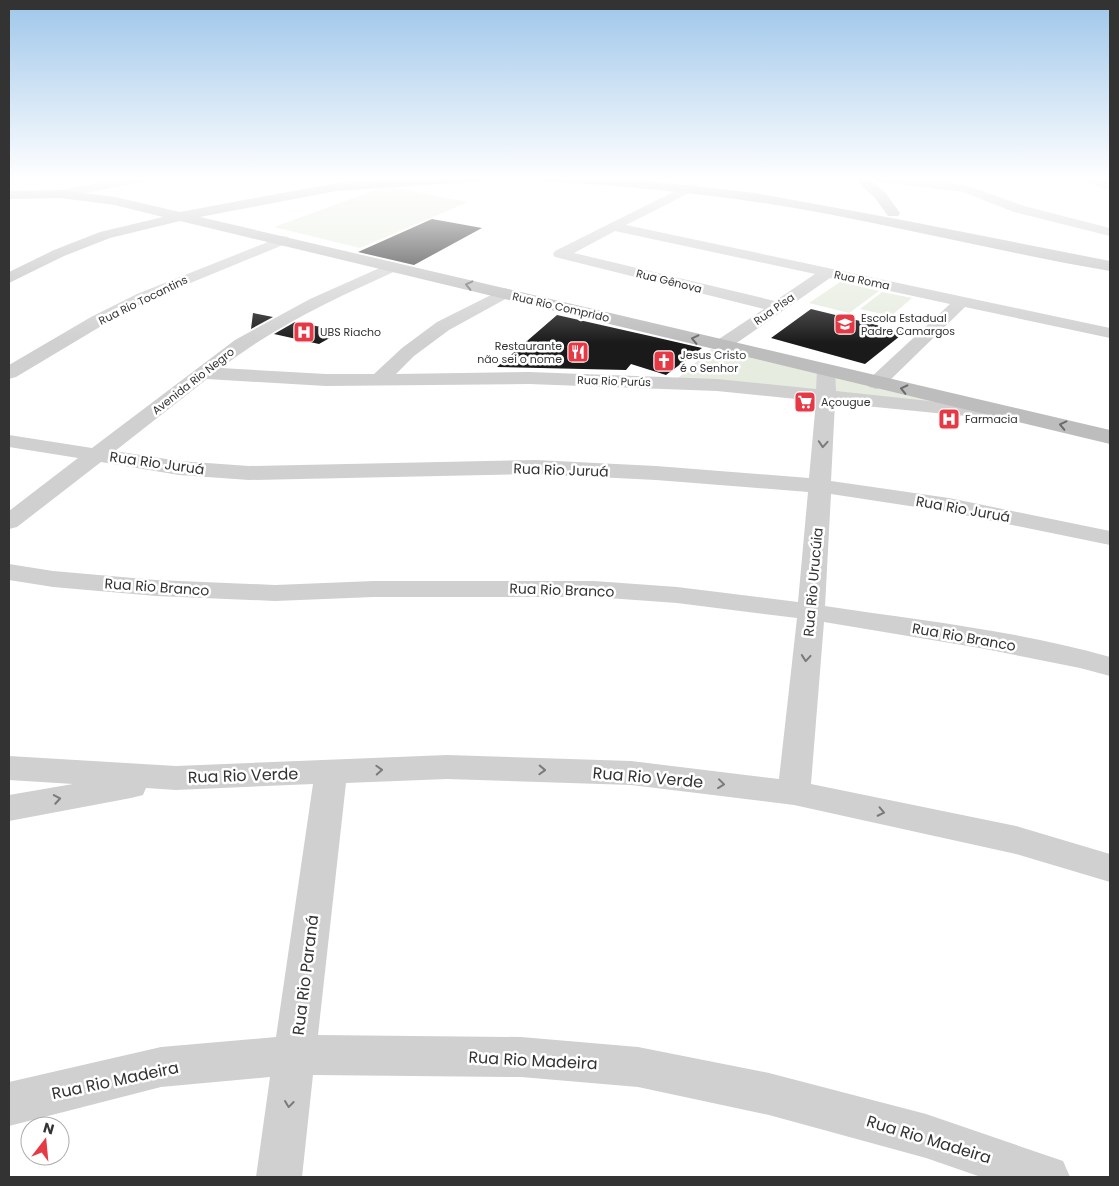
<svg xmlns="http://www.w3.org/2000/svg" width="1119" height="1186" font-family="Poppins,sans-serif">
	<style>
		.green { fill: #e6ecdf }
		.building { fill: #1a1a1a }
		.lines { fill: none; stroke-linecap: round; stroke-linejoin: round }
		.street { fill: #d0d0d0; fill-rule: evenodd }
		.secondary { fill: #bdbdbd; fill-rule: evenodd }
		.oneway { stroke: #6a6a6a }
		.oneway2 { stroke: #7a7a7a }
		.labels { text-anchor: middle; stroke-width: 5; stroke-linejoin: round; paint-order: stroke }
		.far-street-label { font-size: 11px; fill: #333; stroke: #fff }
		.far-poi-label { font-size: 11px; fill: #333; stroke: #fff; text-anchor: start }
		.street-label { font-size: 14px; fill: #333; stroke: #fff }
		.near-street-label { font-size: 16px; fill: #333; stroke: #fff }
	</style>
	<rect width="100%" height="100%" fill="#fff"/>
	<path class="green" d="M 386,186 L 468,202 L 360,248 L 274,227 Z
		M 840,282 L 879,291 L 849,313 L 809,303 Z
		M 882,292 L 912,298 L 891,316 L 860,309 Z
		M 711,349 L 818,373 L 816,392 L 677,379 Z
		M 835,377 L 968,408 L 835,393 Z"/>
	<path class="building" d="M 432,219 L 482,228 L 414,265 L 358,252 Z
		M 811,309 L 905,332 L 865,364 L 771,338 Z
		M 253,313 L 273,317 L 251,329 Z
		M 557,315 L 650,336 L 702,348 L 666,375 L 631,364 L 626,370 L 497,367 Z
		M 295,322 L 342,331 L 319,344 L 274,334 Z"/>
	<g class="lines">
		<path class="street" d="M 130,177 L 154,177 L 148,181 L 60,198 L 54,194 L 60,190 Z
			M 869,177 L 901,177 L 965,185 L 1024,206 L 1110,228 L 1110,236 L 1014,212 L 963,192 L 875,181 Z
			M 1081,177 L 1097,177 L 1110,183 L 1110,191 L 1083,180 Z
			M 691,183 L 695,184 L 697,187 L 695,190 L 626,225 L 1110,328 L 1110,338 L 965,307 L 883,387 L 876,389 L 869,387 L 866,383 L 869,379 L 950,304 L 830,278 L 728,349 L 722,350 L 716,349 L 713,345 L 716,341 L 764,309 L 555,257 L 553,254 L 555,251 ZM 615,231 L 815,274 L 775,301 L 574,253 Z
			M 283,236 L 288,237 L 290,240 L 288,243 L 149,300 L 103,325 L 16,377 L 9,379 L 9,365 L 91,317 L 137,294 Z
			M 393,262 L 398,264 L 401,267 L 398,270 C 336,298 275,326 221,368 L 326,374 L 374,374 L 402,348 L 437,322 L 505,288 L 511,290 L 513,293 L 511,296 L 449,330 L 414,356 L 396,374 L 529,372 L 717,379 L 816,389 L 817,371 L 819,367 L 826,365 L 833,367 L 835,371 L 836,391 L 1013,410 L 1016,414 L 1013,418 L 1006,420 L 835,403 L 831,481 L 949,498 L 1110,531 L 1110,545 L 949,512 L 831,494 L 825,606 C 918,620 1020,631 1110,657 L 1110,676 L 1080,668 L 980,648 L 824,622 L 811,784 L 1016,826 L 1110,854 L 1110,882 L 1016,854 L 794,805 L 631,785 L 447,779 L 346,783 L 318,1035 L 521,1037 L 638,1047 L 769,1073 L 926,1114 L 1063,1161 L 1070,1177 L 981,1177 L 926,1158 L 769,1115 L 638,1087 L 521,1077 L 313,1075 L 302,1177 L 256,1177 L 270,1077 L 161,1087 L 9,1126 L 9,1082 L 161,1047 L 276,1037 L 313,784 L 176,790 L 146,788 L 143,795 L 131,798 L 9,821 L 9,795 L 73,784 L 9,780 L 9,756 L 176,766 L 447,755 L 631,761 L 779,779 L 797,618 L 677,603 L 594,597 L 374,597 L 275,601 L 156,596 L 53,587 L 9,580 L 9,564 L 53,571 L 156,580 L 275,585 L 374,581 L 594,581 L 677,587 L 798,602 L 808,492 L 656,480 L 536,474 L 249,480 L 179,475 L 101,462 L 17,527 L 9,529 L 9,511 L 78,458 L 9,447 L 9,435 L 92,448 L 235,340 L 310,299 ZM 207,379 L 326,386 L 529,384 L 717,391 L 816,401 L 809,478 L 656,466 L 536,460 L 249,466 L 179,461 L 115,451 Z"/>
		<path class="secondary" d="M 431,177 L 490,177 L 484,181 L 336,191 L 200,217 L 1110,430 L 1110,444 L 180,221 L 110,238 L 64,256 L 9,283 L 9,272 L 54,250 L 100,232 L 163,217 L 115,205 L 60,198 L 9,199 L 9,191 L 60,190 L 115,197 L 180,212 L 336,183 Z
			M 533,177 L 612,177 L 755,193 L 897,219 L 1110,261 L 1110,271 C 1016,255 922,232 828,214 C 732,196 636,186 539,181 L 534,180 Z
			M 853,177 L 866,177 L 885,192 L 900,213 L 898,216 L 888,216 L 875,198 Z"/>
	</g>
	<defs><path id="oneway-chevron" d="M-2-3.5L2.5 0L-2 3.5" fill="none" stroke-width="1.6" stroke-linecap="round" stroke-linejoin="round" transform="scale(1.25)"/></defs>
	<g class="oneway">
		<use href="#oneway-chevron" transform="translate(469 285) rotate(-167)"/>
		<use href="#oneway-chevron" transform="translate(695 339) rotate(-167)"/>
		<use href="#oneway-chevron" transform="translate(904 389) rotate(-167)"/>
		<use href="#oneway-chevron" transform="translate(1063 425) rotate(-167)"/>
	</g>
	<g class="oneway2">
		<use href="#oneway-chevron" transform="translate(823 444) rotate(94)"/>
		<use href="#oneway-chevron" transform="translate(806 658) rotate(95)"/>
		<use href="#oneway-chevron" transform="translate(379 770) rotate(-3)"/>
		<use href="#oneway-chevron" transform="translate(542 770) rotate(2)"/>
		<use href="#oneway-chevron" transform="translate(721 784) rotate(7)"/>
		<use href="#oneway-chevron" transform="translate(57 799) rotate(-10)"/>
		<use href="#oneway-chevron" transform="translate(881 812) rotate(12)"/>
		<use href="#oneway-chevron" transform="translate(289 1104) rotate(97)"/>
	</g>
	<linearGradient id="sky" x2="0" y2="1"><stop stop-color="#9ec6ea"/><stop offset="0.52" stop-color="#fff"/><stop offset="1" stop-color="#fff" stop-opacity="0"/></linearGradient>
	<rect width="1119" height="343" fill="url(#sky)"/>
	<defs>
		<g id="school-square" transform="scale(1.125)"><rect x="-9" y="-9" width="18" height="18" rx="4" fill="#e63946" stroke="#fff"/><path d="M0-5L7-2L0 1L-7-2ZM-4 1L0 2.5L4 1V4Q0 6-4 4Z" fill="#fff"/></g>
		<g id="hospital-square" transform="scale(1.125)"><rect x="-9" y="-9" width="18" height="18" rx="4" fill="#e63946" stroke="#fff"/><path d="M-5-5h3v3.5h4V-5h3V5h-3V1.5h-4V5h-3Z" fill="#fff"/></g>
		<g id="restaurant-square" transform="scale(1.125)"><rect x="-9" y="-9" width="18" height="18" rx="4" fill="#e63946" stroke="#fff"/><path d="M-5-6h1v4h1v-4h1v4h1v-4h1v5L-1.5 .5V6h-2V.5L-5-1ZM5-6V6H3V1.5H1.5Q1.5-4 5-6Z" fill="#fff"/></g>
		<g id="church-square" transform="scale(1.125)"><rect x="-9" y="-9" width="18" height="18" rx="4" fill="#e63946" stroke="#fff"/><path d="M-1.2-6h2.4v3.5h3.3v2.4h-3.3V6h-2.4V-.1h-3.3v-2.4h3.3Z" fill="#fff"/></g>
		<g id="supermarket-square" transform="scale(1.125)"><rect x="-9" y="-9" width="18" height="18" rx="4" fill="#e63946" stroke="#fff"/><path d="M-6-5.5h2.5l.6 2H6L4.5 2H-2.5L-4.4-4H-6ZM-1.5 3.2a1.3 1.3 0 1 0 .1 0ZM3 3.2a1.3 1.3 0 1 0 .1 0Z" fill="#fff"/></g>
	</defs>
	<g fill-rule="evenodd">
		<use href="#school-square" x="845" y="324"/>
		<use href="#hospital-square" x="304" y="332"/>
		<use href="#restaurant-square" x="578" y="352"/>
		<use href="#church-square" x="664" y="361"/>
		<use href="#supermarket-square" x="805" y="402"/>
		<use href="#hospital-square" x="949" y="419"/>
	</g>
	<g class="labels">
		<g class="far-street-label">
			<text transform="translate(862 280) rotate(12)" y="4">Rua Roma</text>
			<text transform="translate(669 281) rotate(14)" y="4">Rua Gênova</text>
			<text transform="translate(143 300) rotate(-26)" y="4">Rua Rio Tocantins</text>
			<text transform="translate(561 307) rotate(13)" y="4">Rua Rio Comprido</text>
			<text transform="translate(774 309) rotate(-35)" y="4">Rua Pisa</text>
			<text transform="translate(193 381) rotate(-38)" y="4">Avenida Rio Negro</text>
			<text transform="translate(614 381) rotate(2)" y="4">Rua Rio Purús</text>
		</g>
		<g class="far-poi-label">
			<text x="861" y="322">Escola Estadual<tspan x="861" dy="13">Padre Camargos</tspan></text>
			<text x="320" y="336">UBS Riacho</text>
			<text x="562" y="350" text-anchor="end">Restaurante<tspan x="562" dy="13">não sei o nome</tspan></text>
			<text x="680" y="359">Jesus Cristo<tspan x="680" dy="13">é o Senhor</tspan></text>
			<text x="821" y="406">Açougue</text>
			<text x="965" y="423">Farmacia</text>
		</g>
		<g class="street-label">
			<text transform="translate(157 463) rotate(8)" y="5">Rua Rio Juruá</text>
			<text transform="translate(561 470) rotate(2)" y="5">Rua Rio Juruá</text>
			<text transform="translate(963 509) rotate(10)" y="5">Rua Rio Juruá</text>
			<text transform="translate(813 582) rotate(-85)" y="5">Rua Rio Urucúia</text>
			<text transform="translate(157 587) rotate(4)" y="5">Rua Rio Branco</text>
			<text transform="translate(562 590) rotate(2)" y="5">Rua Rio Branco</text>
			<text transform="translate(964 637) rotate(10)" y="5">Rua Rio Branco</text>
		</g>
		<g class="near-street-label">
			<text transform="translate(243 775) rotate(-2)" y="6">Rua Rio Verde</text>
			<text transform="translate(648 777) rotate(5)" y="6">Rua Rio Verde</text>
			<text transform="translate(305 975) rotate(-83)" y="6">Rua Rio Paraná</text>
			<text transform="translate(533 1060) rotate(3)" y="6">Rua Rio Madeira</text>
			<text transform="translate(115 1080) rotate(-12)" y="6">Rua Rio Madeira</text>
			<text transform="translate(929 1139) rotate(17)" y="6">Rua Rio Madeira</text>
		</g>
	</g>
	<rect width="1119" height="1186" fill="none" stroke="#333333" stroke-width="20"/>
	<g transform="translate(45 1141) rotate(16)"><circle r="24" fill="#ffffff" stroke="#adadad"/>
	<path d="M0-4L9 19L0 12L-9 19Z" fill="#e63946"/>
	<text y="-8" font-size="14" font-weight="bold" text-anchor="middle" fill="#333333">N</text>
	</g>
</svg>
